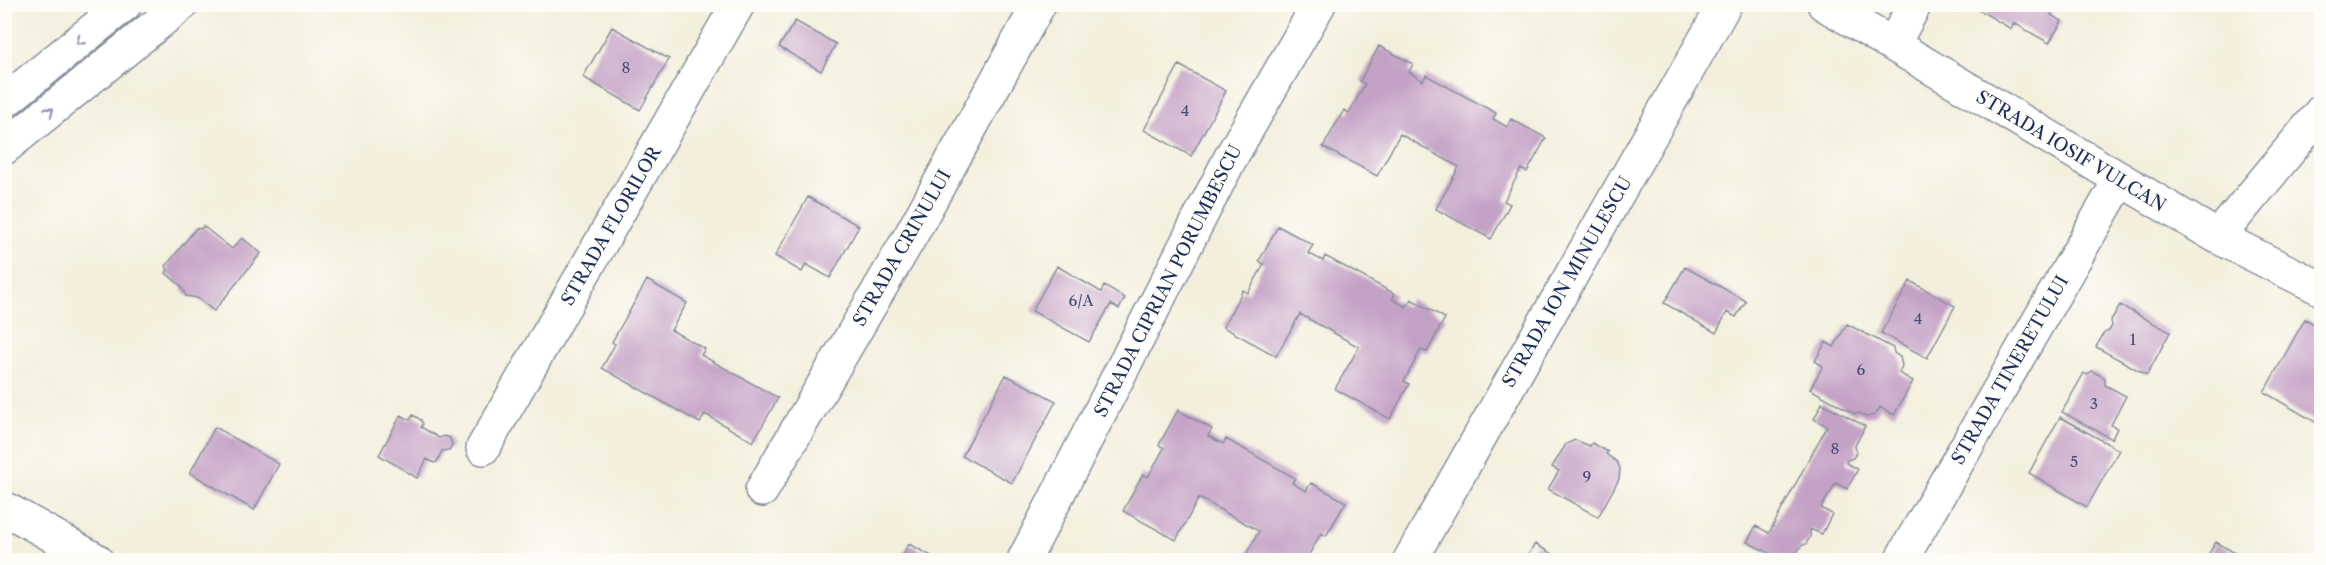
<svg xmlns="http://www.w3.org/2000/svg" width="2326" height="565" font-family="'Libre Caslon Text',serif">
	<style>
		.building { fill: #c4a2c6 }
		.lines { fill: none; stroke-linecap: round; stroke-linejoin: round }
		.minor-casing { stroke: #878f9d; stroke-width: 36 }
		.major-casing { stroke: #878f9d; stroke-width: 36 }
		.minor { stroke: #fff; stroke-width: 33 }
		.major { stroke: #fff; stroke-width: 33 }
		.oneway { stroke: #8d97ae }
		.labels { text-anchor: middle; stroke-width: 4.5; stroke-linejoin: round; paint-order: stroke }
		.number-label { font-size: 15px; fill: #454c78 }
		.street-label { font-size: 18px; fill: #1b2f5e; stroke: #fdfcf7 }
	</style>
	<rect width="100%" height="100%" fill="#fdfcf7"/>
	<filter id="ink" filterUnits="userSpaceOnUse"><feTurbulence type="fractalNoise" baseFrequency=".0167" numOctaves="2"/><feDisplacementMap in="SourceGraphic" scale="12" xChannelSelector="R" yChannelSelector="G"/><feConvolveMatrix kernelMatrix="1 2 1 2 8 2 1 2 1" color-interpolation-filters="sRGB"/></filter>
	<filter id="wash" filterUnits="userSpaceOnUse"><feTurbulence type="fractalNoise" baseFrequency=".008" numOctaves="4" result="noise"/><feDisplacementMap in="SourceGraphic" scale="24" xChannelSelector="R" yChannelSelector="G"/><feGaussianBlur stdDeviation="1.35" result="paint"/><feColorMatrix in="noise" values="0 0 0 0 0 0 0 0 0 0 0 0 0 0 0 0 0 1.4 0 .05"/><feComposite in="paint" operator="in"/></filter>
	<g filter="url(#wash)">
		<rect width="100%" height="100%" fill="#f3efdc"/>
		<g id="blocks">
			<path class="building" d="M 1969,4 L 2057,4 L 2051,15 L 2062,21 L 2049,43 L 2014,23 L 2011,29 Z
				M 795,21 L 836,44 L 821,71 L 779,47 Z
				M 612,27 L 669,59 L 640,110 L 583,77 Z
				M 1379,46 L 1413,64 L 1409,72 L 1423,81 L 1426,75 L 1496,113 L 1493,119 L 1507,127 L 1511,119 L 1546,138 L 1527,172 L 1521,169 L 1504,201 L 1510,204 L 1491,239 L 1436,209 L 1459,167 L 1400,134 L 1377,176 L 1323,147 L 1344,110 L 1349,113 L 1365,84 L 1360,81 Z
				M 1179,65 L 1226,91 L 1191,156 L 1144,130 Z
				M 808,197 L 859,226 L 830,278 L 806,264 L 802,272 L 775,256 Z
				M 203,226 L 232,249 L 242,238 L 261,253 L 214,311 L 197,298 L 186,296 L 181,286 L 166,273 L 168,270 L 166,266 L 196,228 L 201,229 Z
				M 1278,226 L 1313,245 L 1308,253 L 1323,261 L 1325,256 L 1395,294 L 1392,299 L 1406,307 L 1411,299 L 1445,318 L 1427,352 L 1421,350 L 1404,381 L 1409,384 L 1390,419 L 1335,389 L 1359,347 L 1300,314 L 1276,356 L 1223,327 L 1243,290 L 1248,293 L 1264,264 L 1259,261 Z
				M 1057,266 L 1101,292 L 1104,286 L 1125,298 L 1119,309 L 1111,304 L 1089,342 L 1032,311 Z
				M 1685,267 L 1746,301 L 1736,317 L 1727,312 L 1716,333 L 1664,303 Z
				M 647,280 L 687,303 L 671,330 L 705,349 L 701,355 L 778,398 L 753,442 L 705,414 L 700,423 L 602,368 L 615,344 L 612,342 Z
				M 1910,281 L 1955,306 L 1927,358 L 1881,333 Z
				M 2120,305 L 2170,332 L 2147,375 L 2096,347 L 2104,333 L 2109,331 L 2112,326 L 2111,320 Z
				M 2305,319 L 2322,328 L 2322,426 L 2264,392 Z
				M 1847,324 L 1893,348 L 1894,353 L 1900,357 L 1902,366 L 1899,373 L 1913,381 L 1894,415 L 1880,407 L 1875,415 L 1866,417 L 1860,413 L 1855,414 L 1810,389 L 1823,366 L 1815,361 L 1826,342 L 1834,347 Z
				M 2092,371 L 2105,378 L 2105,385 L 2126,396 L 2111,425 L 2117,428 L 2112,439 L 2062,412 L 2084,373 L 2087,375 Z
				M 1006,375 L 1056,401 L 1012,483 L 962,456 Z
				M 1822,403 L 1865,426 L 1855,446 L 1857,452 L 1853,458 L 1847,460 L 1846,463 L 1858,469 L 1847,489 L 1836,483 L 1821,508 L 1832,514 L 1822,534 L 1810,529 L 1810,537 L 1806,544 L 1801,546 L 1793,560 L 1783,560 L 1747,542 L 1756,526 L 1769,533 L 1827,426 L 1814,419 Z
				M 1178,410 L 1212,429 L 1208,436 L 1223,444 L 1226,439 L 1295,478 L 1292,483 L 1306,491 L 1311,483 L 1346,502 L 1326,536 L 1321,533 L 1306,560 L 1243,560 L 1259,531 L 1199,498 L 1176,540 L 1123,511 L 1143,474 L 1148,477 L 1164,448 L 1159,445 Z
				M 401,415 L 410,420 L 413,415 L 421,420 L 423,424 L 421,427 L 439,438 L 445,436 L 450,438 L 452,445 L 449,450 L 442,451 L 437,462 L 434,463 L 427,459 L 417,478 L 379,455 Z
				M 2060,417 L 2119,450 L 2087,507 L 2029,473 Z
				M 215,427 L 279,464 L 254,510 L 190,473 Z
				M 1575,440 L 1590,446 L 1592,443 L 1608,452 L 1606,454 L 1617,462 L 1620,468 L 1619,479 L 1598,517 L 1548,489 L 1559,471 L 1552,467 L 1566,444 Z
				M 2216,542 L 2247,560 L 2205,560 Z
				M 909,544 L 939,560 L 900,560 Z
				M 1535,544 L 1557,557 L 1562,555 L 1568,560 L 1525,560 Z"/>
		</g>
	</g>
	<g filter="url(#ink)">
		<use href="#blocks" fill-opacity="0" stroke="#878f9d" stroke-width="1.5"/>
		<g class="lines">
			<g class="minor-casing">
				<path id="minor" d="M 1824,4 L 2218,237 L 2322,289
					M 1893,45 L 1915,4
					M 2218,237 L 2322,111
					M 483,448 L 738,4
					M 762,490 L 911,235 L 1039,4
					M 4,508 L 96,560
					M 1024,560 L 1231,157 L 1319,4
					M 1410,560 L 1725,4
					M 1901,560 L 2120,180"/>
			</g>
			<g class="major-casing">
				<path id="major" d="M 4,102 L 125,4
					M 4,148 L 182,4"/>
			</g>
			<use href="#minor" class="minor"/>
			<use href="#major" class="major"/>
		</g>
		<defs><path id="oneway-chevron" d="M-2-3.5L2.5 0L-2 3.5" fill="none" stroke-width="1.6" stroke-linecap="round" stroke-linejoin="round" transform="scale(1.5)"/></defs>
		<g class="oneway">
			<use href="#oneway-chevron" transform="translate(80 41) rotate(141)"/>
			<use href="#oneway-chevron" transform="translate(50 111) rotate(-39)"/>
		</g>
	</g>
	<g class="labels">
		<g class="number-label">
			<text x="626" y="73">8</text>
			<text x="1185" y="116">4</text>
			<text x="1081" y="306">6/A</text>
			<text x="1918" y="324">4</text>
			<text x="2133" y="345">1</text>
			<text x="1861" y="375">6</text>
			<text x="2094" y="409">3</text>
			<text x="1835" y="454">8</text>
			<text x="2074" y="467">5</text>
			<text x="1587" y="482">9</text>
		</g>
		<g class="street-label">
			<text transform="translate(2071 151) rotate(31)" y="6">STRADA IOSIF VULCAN</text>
			<text transform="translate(611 226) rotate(-60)" y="6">STRADA FLORILOR</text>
			<text transform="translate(902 248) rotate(-60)" y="6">STRADA CRINULUI</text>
			<text transform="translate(1168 281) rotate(-63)" y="6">STRADA CIPRIAN PORUMBESCU</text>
			<text transform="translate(1567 282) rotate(-60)" y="6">STRADA ION MINULESCU</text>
			<text transform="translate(2010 370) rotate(-60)" y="6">STRADA TINERETULUI</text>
		</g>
	</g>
	<rect width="2326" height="565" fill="none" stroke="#fdfcf7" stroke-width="24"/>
</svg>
